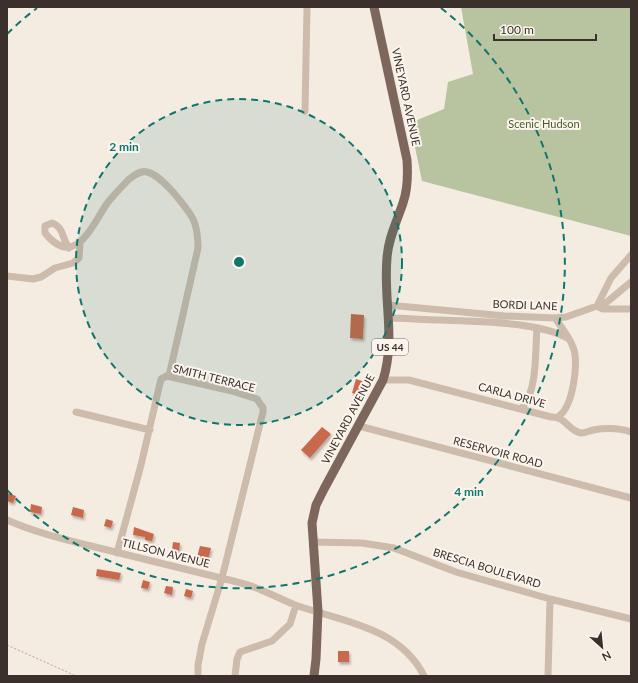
<svg xmlns="http://www.w3.org/2000/svg" width="638" height="683" font-family="Lato,sans-serif">
	<style>
		.green { fill: #b8c4a0 }
		.building { fill: #c8694b; filter: url(#shadow) }
		.lines { fill: none; stroke-linecap: round; stroke-linejoin: round }
		.path { stroke: #b9a596; stroke-width: 1; stroke-dasharray: 2 2; stroke-linecap: butt }
		.minor { stroke: #cdbbac; stroke-width: 7 }
		.major { stroke: #7d675c; stroke-width: 9 }
		.ring { fill: none; stroke: #0f766e; stroke-width: 2; stroke-dasharray: 7 5 }
		.labels { text-anchor: middle; stroke-width: 4; stroke-linejoin: round; paint-order: stroke }
		.shield { fill: #fbf5ee; stroke: #756b66; stroke-width: 1 }
		.shield-label { font-size: 10px; font-weight: bold; fill: #3b302b }
		.street-label { font-size: 11px; fill: #3b302b; stroke: #fbf5ee }
		.park-label { font-size: 11px; fill: #4a5a2e; stroke: #fbf5ee }
		.centre { fill: #0f766e; stroke: #fbf5ee; stroke-width: 2 }
		.ring-label { font-size: 12px; text-anchor: middle; font-weight: bold; fill: #0f766e; stroke: #fbf5ee; stroke-width: 4; stroke-linejoin: round; paint-order: stroke }
	</style>
	<defs>
		<filter id="shadow"><feDropShadow dx="1.5" dy="2.5" stdDeviation="1" flood-color="#0004"/></filter>
	</defs>
	<rect width="100%" height="100%" fill="#f4ebe1"/>
	<path class="green" d="M 461,7 L 631,7 L 631,236 L 422,181 L 410,123 L 444,109 L 448,82 L 473,74 Z"/>
	<path class="building" d="M 351,314 L 364,315 L 363,339 L 350,338 Z
		M 356,379 L 365,382 L 360,396 L 352,393 Z
		M 322,427 L 331,434 L 310,458 L 301,450 Z
		M 7,493 L 16,496 L 13,503 L 7,501 Z
		M 31,504 L 42,507 L 41,514 L 30,512 Z
		M 73,507 L 84,510 L 83,518 L 71,515 Z
		M 106,519 L 113,521 L 111,528 L 104,526 Z
		M 134,527 L 154,534 L 152,541 L 145,540 L 145,537 L 133,535 Z
		M 173,542 L 180,543 L 179,551 L 172,550 Z
		M 200,546 L 211,548 L 207,564 L 196,561 Z
		M 97,569 L 121,573 L 119,580 L 96,576 Z
		M 143,580 L 150,582 L 148,589 L 141,588 Z
		M 166,586 L 173,587 L 172,595 L 164,593 Z
		M 186,589 L 193,591 L 191,598 L 184,596 Z
		M 338,651 L 349,651 L 349,662 L 338,662 Z"/>
	<g class="lines">
		<path class="path" d="M 7,645 L 76,676"/>
		<path class="minor" d="M 305,111 L 307,7
			M 69,248 C 62,239 64,227 52,223 L 45,226 L 45,233 C 74,269 91,228 106,205 C 112,196 121,188 128,180 C 133,176 140,170 147,172 C 157,174 166,185 173,192 C 191,214 198,219 198,248 L 169,376
			M 7,276 L 33,279 L 41,277 L 55,268 L 73,263 L 79,258 L 80,243
			M 388,305 L 505,316 L 555,318 L 566,317 L 597,306 L 611,278 L 631,255
			M 597,306 L 607,302 L 631,282
			M 597,306 L 603,309 L 631,309
			M 389,318 C 406,318 423,320 441,320 C 477,322 538,321 569,339
			M 555,318 C 561,327 569,336 573,347 C 579,363 573,406 559,416
			M 383,380 L 409,380 L 551,417 C 566,416 568,431 581,433 C 585,433 589,431 593,430 C 605,428 619,428 631,432
			M 521,409 C 538,392 535,351 537,328
			M 76,412 L 150,430
			M 359,426 L 631,498
			M 7,520 C 34,532 63,539 91,546 C 134,557 178,567 221,578 C 234,581 247,584 259,589 C 271,594 283,600 295,605 C 341,621 400,627 424,676
			M 313,542 L 362,543 L 394,548 L 456,572 L 550,599 L 631,619
			M 117,553 L 141,465 L 161,379 L 167,376 L 232,391 L 257,399 L 263,408 L 263,412 L 222,578 L 202,644 L 198,665 L 198,676
			M 235,676 L 237,659 L 240,652 L 272,641 L 290,624 L 296,605
			M 548,676 L 550,599"/>
		<path class="major" d="M 314,676 L 316,659 L 318,611 L 312,523 L 316,505 L 324,489 L 383,380 C 396,339 383,299 387,258 C 388,239 397,221 403,203 C 408,189 408,175 407,160 L 374,7"/>
	</g>
	<circle cx="239" cy="262" r="163" fill="#0f766e" fill-opacity=".12"/>
	<g class="ring">
		<circle cx="239" cy="262" r="163"/>
		<path d="M7 34A325 325 0 0 1 37 8M441 8A325 325 0 1 1 7 490"/>
	</g>
	<g class="labels">
		<rect class="shield" x="372" y="339" width="36" height="16" rx="3"/>
		<g class="shield-label">
			<text x="390" y="351">US 44</text>
		</g>
		<g class="street-label">
			<text transform="translate(406 97) rotate(78)" y="4">VINEYARD AVENUE</text>
			<text transform="translate(525 305) rotate(2)" y="4">BORDI LANE</text>
			<text transform="translate(214 378) rotate(14)" y="4">SMITH TERRACE</text>
			<text transform="translate(512 395) rotate(15)" y="4">CARLA DRIVE</text>
			<text transform="translate(348 419) rotate(-62)" y="4">VINEYARD AVENUE</text>
			<text transform="translate(498 452) rotate(15)" y="4">RESERVOIR ROAD</text>
			<text transform="translate(166 553) rotate(14)" y="4">TILLSON AVENUE</text>
			<text transform="translate(487 568) rotate(17)" y="4">BRESCIA BOULEVARD</text>
		</g>
		<g class="park-label">
			<text x="544" y="128">Scenic Hudson</text>
		</g>
	</g>
	<circle cx="239" cy="262" r="6" class="centre"/>
	<g class="ring-label">
		<text x="124" y="151">2 min</text>
		<text x="469" y="496">4 min</text>
	</g>
	<rect width="638" height="683" fill="none" stroke="#3b302b" stroke-width="16"/>
	<g transform="translate(602 647) rotate(153)" stroke="#fbf5ee" stroke-width="3" paint-order="stroke">
	<path d="M0-3L7 15L0 10L-7 15Z" fill="#3b302b"/>
	<text y="-6" font-size="11" font-weight="bold" text-anchor="middle" fill="#3b302b">N</text>
	</g>
	<path d="M494 34v6h102v-6" fill="none" stroke="#3b302b" stroke-width="2"/>
	<text x="500" y="34" font-size="12" fill="#3b302b" stroke="#fbf5ee" stroke-width="3" paint-order="stroke">100 m</text>
</svg>
